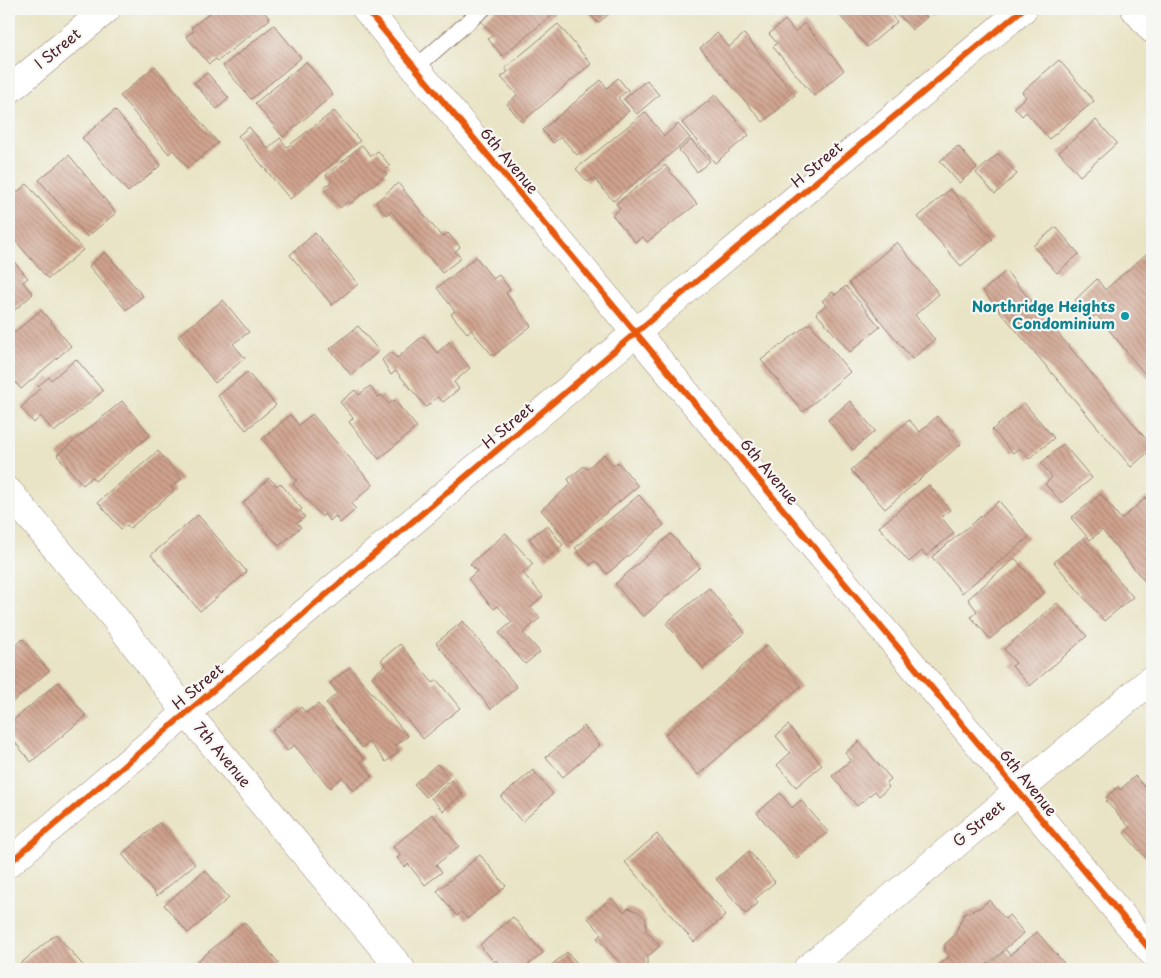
<svg xmlns="http://www.w3.org/2000/svg" width="1161" height="978" font-family="'Playpen Sans',sans-serif">
	<style>
		.building { fill: url(#building-back-hatch) }
		.lines { fill: none; stroke-linecap: round; stroke-linejoin: round }
		.lane-casing { stroke: #9a8278; stroke-width: 17 }
		.street-casing { stroke: #9a8278; stroke-width: 29 }
		.secondary-casing { stroke: #9a8278; stroke-width: 29 }
		.lane { stroke: #fff; stroke-width: 15 }
		.street { stroke: #fff; stroke-width: 28 }
		.secondary { stroke: #fff; stroke-width: 28 }
		.cycleway-casing { stroke: #f6f6f2; stroke-width: 9 }
		.cycleway { stroke: #e8590c; stroke-width: 6 }
		.culture-dot { fill: #0f9aa8; stroke: #f6f6f2; stroke-width: 2 }
		.labels { text-anchor: middle; stroke-width: 4.5; stroke-linejoin: round; paint-order: stroke }
		.street-label { font-size: 15px; fill: #4a1f2b; stroke: #f6f6f2 }
		.culture-label { font-size: 15px; font-weight: bold; fill: #0d838f; stroke: #f6f6f2; text-anchor: end }
	</style>
	<defs>
		<pattern id="building-back-hatch" width="6" height="6" patternUnits="userSpaceOnUse" patternTransform="scale(1.25)"><rect width="6" height="6" fill="#cfa28d"/><path d="M-1 5l2 2M0 0l6 6M5-1l2 2" fill="none" stroke="#aa8373"/></pattern>
	</defs>
	<rect width="100%" height="100%" fill="#f6f6f2"/>
	<filter id="ink" filterUnits="userSpaceOnUse"><feTurbulence type="fractalNoise" baseFrequency=".02" numOctaves="2"/><feDisplacementMap in="SourceGraphic" scale="10" xChannelSelector="R" yChannelSelector="G"/><feConvolveMatrix kernelMatrix="1 2 1 2 8 2 1 2 1" color-interpolation-filters="sRGB"/></filter>
	<filter id="wash" filterUnits="userSpaceOnUse"><feTurbulence type="fractalNoise" baseFrequency=".0096" numOctaves="4" result="noise"/><feDisplacementMap in="SourceGraphic" scale="20" xChannelSelector="R" yChannelSelector="G"/><feGaussianBlur stdDeviation="1.12" result="paint"/><feColorMatrix in="noise" values="0 0 0 0 0 0 0 0 0 0 0 0 0 0 0 0 0 1.4 0 .05"/><feComposite in="paint" operator="in"/></filter>
	<g filter="url(#wash)">
		<rect width="100%" height="100%" fill="#e9e4c5"/>
		<g id="blocks">
			<path class="building" d="M 215,9 L 262,9 L 270,19 L 218,61 L 216,59 L 209,64 L 186,36 L 194,31 L 191,28 Z
				M 496,9 L 551,9 L 555,13 L 502,56 L 488,39 L 493,35 L 481,21 Z
				M 586,9 L 615,9 L 598,23 Z
				M 834,9 L 886,9 L 897,22 L 867,47 Z
				M 894,9 L 920,9 L 927,17 L 912,30 Z
				M 928,9 L 941,9 L 933,15 Z
				M 785,20 L 795,32 L 804,23 L 844,70 L 814,96 L 773,47 L 777,43 L 769,34 Z
				M 558,24 L 591,64 L 522,122 L 507,104 L 517,95 L 501,77 L 508,72 L 505,68 Z
				M 274,25 L 301,58 L 251,99 L 223,66 Z
				M 717,33 L 729,47 L 744,34 L 795,95 L 763,122 L 700,48 Z
				M 1059,60 L 1094,101 L 1049,139 L 1026,112 L 1022,116 L 1014,107 L 1026,97 L 1022,92 Z
				M 306,62 L 333,95 L 283,137 L 255,103 Z
				M 155,66 L 218,143 L 188,168 L 173,150 L 169,154 L 120,96 Z
				M 207,73 L 229,98 L 217,109 L 194,83 Z
				M 618,78 L 628,90 L 618,98 L 629,111 L 577,155 L 561,137 L 553,143 L 542,130 L 601,80 L 607,88 Z
				M 647,80 L 659,95 L 637,114 L 624,99 Z
				M 715,95 L 749,135 L 715,163 L 682,123 Z
				M 115,110 L 161,165 L 128,192 L 82,138 Z
				M 334,111 L 360,141 L 290,199 L 238,136 L 249,127 L 268,149 L 280,138 L 287,147 Z
				M 645,112 L 664,136 L 678,124 L 690,138 L 613,201 L 594,178 L 588,182 L 576,169 Z
				M 1096,120 L 1117,143 L 1080,176 L 1059,152 Z
				M 691,140 L 710,161 L 697,172 L 679,150 Z
				M 362,145 L 371,156 L 378,151 L 390,166 L 384,171 L 387,174 L 350,204 L 348,201 L 340,208 L 323,188 L 332,181 L 326,175 Z
				M 958,146 L 977,168 L 959,183 L 940,161 Z
				M 998,154 L 1017,174 L 995,194 L 976,173 Z
				M 69,155 L 116,213 L 87,237 L 39,180 Z
				M 665,165 L 697,204 L 647,242 L 643,237 L 635,242 L 612,215 L 620,209 L 616,204 Z
				M 398,183 L 442,237 L 448,233 L 460,247 L 455,252 L 461,258 L 442,273 L 391,211 L 386,215 L 376,202 Z
				M 27,184 L 83,250 L 48,279 L 9,233 L 9,199 Z
				M 950,189 L 993,239 L 961,266 L 918,217 Z
				M 1056,227 L 1079,254 L 1057,273 L 1033,246 Z
				M 315,233 L 358,284 L 332,305 L 290,255 Z
				M 897,242 L 939,294 L 915,315 L 935,340 L 912,359 L 849,283 Z
				M 1152,249 L 1152,383 L 1096,314 L 1091,319 L 1075,300 L 1097,279 L 1105,290 Z
				M 105,252 L 143,296 L 126,310 L 89,266 Z
				M 9,256 L 28,278 L 23,282 L 33,294 L 9,315 Z
				M 476,257 L 493,279 L 499,275 L 510,289 L 506,293 L 531,326 L 493,356 L 471,330 L 467,333 L 462,327 L 451,314 L 455,311 L 437,288 Z
				M 1006,271 L 1152,446 L 1152,449 L 1131,467 L 983,291 Z
				M 846,286 L 880,327 L 850,352 L 816,313 L 826,305 L 822,301 L 832,292 L 835,295 Z
				M 223,300 L 249,332 L 233,344 L 245,358 L 215,383 L 178,336 Z
				M 41,310 L 71,346 L 21,389 L 9,374 L 9,337 Z
				M 810,323 L 850,372 L 803,412 L 761,360 Z
				M 358,326 L 379,351 L 351,375 L 330,349 Z
				M 423,336 L 437,353 L 449,342 L 470,368 L 454,382 L 459,389 L 443,402 L 438,397 L 426,407 L 396,371 L 391,375 L 382,360 L 391,352 L 397,358 Z
				M 76,359 L 103,391 L 54,432 L 41,416 L 34,423 L 21,408 L 40,388 L 38,386 L 49,377 L 51,380 Z
				M 247,372 L 276,405 L 246,430 L 218,396 Z
				M 370,386 L 378,397 L 382,395 L 389,404 L 394,400 L 417,427 L 379,459 L 349,422 L 353,418 L 340,402 L 355,390 L 359,395 Z
				M 122,401 L 150,435 L 95,481 L 92,477 L 83,485 L 57,455 Z
				M 850,401 L 875,431 L 853,450 L 828,420 Z
				M 1024,403 L 1054,438 L 1029,459 L 1019,448 L 1013,453 L 992,430 Z
				M 312,414 L 373,485 L 351,504 L 356,509 L 340,523 L 335,516 L 330,521 L 324,514 L 322,517 L 293,484 L 297,480 L 262,439 L 290,415 L 299,425 Z
				M 937,416 L 961,444 L 885,509 L 851,470 L 909,420 L 920,432 Z
				M 1063,444 L 1092,478 L 1062,503 L 1045,484 L 1052,477 L 1041,463 Z
				M 158,451 L 182,479 L 171,487 L 174,491 L 130,528 L 127,525 L 121,529 L 98,502 Z
				M 604,454 L 614,466 L 618,462 L 638,486 L 570,543 L 541,510 L 571,484 L 568,479 L 584,466 L 587,469 Z
				M 269,478 L 277,486 L 280,483 L 302,509 L 300,511 L 305,517 L 297,523 L 301,527 L 279,546 L 243,503 Z
				M 929,485 L 950,510 L 941,517 L 954,533 L 926,556 L 922,551 L 909,562 L 879,527 Z
				M 1101,494 L 1121,519 L 1147,497 L 1152,503 L 1152,581 L 1148,585 L 1102,530 L 1090,540 L 1071,518 Z
				M 639,495 L 664,525 L 607,574 L 595,561 L 590,565 L 575,548 Z
				M 999,501 L 1029,537 L 962,593 L 932,557 Z
				M 198,515 L 247,572 L 200,611 L 151,555 Z
				M 547,525 L 563,545 L 546,559 L 529,539 Z
				M 506,533 L 533,564 L 523,573 L 543,596 L 531,607 L 540,618 L 523,633 L 540,652 L 525,664 L 499,633 L 512,622 L 498,606 L 494,609 L 468,579 L 477,571 L 470,564 Z
				M 671,534 L 700,567 L 643,617 L 615,584 Z
				M 1083,538 L 1133,597 L 1104,621 L 1054,562 Z
				M 1015,558 L 1044,593 L 990,639 L 971,617 L 977,611 L 968,599 Z
				M 709,588 L 745,633 L 703,668 L 666,623 Z
				M 1057,603 L 1087,636 L 1030,686 L 1012,666 L 1016,663 L 1004,649 Z
				M 463,621 L 517,687 L 491,709 L 436,643 Z
				M 23,639 L 49,671 L 9,705 L 9,651 Z
				M 400,644 L 433,683 L 437,680 L 460,708 L 423,739 L 372,677 L 385,665 L 381,660 Z
				M 767,645 L 801,686 L 698,775 L 665,735 Z
				M 350,667 L 408,736 L 395,746 L 399,751 L 386,762 L 369,742 L 362,748 L 326,703 L 337,693 L 330,683 Z
				M 58,682 L 86,716 L 31,762 L 9,735 L 9,724 Z
				M 318,704 L 364,759 L 360,762 L 372,776 L 353,791 L 342,777 L 330,788 L 294,745 L 287,751 L 272,731 L 301,707 L 306,713 Z
				M 788,725 L 822,765 L 796,787 L 777,765 L 790,753 L 776,736 Z
				M 584,726 L 600,745 L 563,777 L 546,757 Z
				M 859,741 L 891,779 L 886,783 L 889,787 L 879,796 L 875,791 L 857,806 L 832,776 L 851,760 L 845,753 Z
				M 437,764 L 449,777 L 426,797 L 414,784 Z
				M 533,770 L 553,794 L 522,822 L 501,797 Z
				M 1135,776 L 1152,795 L 1152,865 L 1124,833 L 1130,828 L 1106,801 L 1108,800 L 1106,797 L 1118,787 L 1120,790 Z
				M 451,780 L 463,794 L 443,811 L 431,798 Z
				M 780,793 L 792,808 L 801,800 L 828,832 L 796,859 L 757,813 Z
				M 432,814 L 459,846 L 436,865 L 442,872 L 425,885 L 408,864 L 405,867 L 397,858 L 401,855 L 393,847 Z
				M 159,823 L 195,864 L 157,896 L 122,854 Z
				M 657,834 L 726,915 L 694,942 L 625,862 Z
				M 749,851 L 775,882 L 755,899 L 758,903 L 746,914 L 716,879 Z
				M 480,855 L 506,886 L 467,919 L 461,912 L 457,916 L 437,891 Z
				M 205,870 L 229,898 L 188,933 L 164,905 Z
				M 611,898 L 624,912 L 628,908 L 639,912 L 646,920 L 646,930 L 660,946 L 647,957 L 647,967 L 645,969 L 625,969 L 597,938 L 602,934 L 588,918 Z
				M 989,900 L 1005,919 L 1009,915 L 1024,933 L 981,969 L 934,969 L 950,956 L 945,951 L 945,944 L 954,936 L 964,914 L 981,907 Z
				M 513,917 L 543,953 L 523,969 L 510,969 L 505,963 L 501,966 L 496,960 L 494,962 L 480,945 Z
				M 244,922 L 279,963 L 272,969 L 188,969 Z
				M 1037,932 L 1069,969 L 984,969 L 1006,950 L 1010,955 Z
				M 56,934 L 86,969 L 14,969 Z
				M 567,952 L 579,965 L 578,969 L 547,969 Z"/>
		</g>
	</g>
	<g filter="url(#ink)">
		<use href="#blocks" fill-opacity="0" stroke="#9a8278" stroke-width="1"/>
		<g class="lines">
			<g class="lane-casing">
				<path id="lane" d="M 415,68 L 483,9"/>
			</g>
			<g class="street-casing">
				<path id="street" d="M 366,9 L 1152,952
					M 1135,9 L 1152,29
					M 9,492 L 114,617 L 187,713 L 401,969
					M 9,863 L 672,302 L 1023,9
					M 807,969 L 1152,679"/>
			</g>
			<g class="secondary-casing">
				<path id="secondary" d="M 9,90 L 107,9"/>
			</g>
			<use href="#lane" class="lane"/>
			<use href="#street" class="street"/>
			<use href="#secondary" class="secondary"/>
			<g class="cycleway-casing">
				<path id="cycleway" d="M 366,9 L 1152,952
					M 9,863 L 672,302 L 1023,9"/>
			</g>
			<use href="#cycleway" class="cycleway"/>
		</g>
	</g>
	<circle class="culture-dot" cx="1125" cy="316" r="5"/>
	<g class="labels">
		<g class="street-label">
			<text transform="translate(58 49) rotate(-39)" y="5">I Street</text>
			<text transform="translate(509 161) rotate(50)" y="5">6th Avenue</text>
			<text transform="translate(817 165) rotate(-40)" y="5">H Street</text>
			<text transform="translate(508 426) rotate(-40)" y="5">H Street</text>
			<text transform="translate(769 472) rotate(50)" y="5">6th Avenue</text>
			<text transform="translate(198 687) rotate(-40)" y="5">H Street</text>
			<text transform="translate(222 755) rotate(50)" y="5">7th Avenue</text>
			<text transform="translate(1028 783) rotate(51)" y="5">6th Avenue</text>
			<text transform="translate(979 824) rotate(-40)" y="5">G Street</text>
		</g>
		<g class="culture-label">
			<text x="1115" y="312">Northridge Heights<tspan x="1115" dy="17">Condominium</tspan></text>
		</g>
	</g>
	<rect width="1161" height="978" fill="none" stroke="#f6f6f2" stroke-width="30"/>
</svg>
